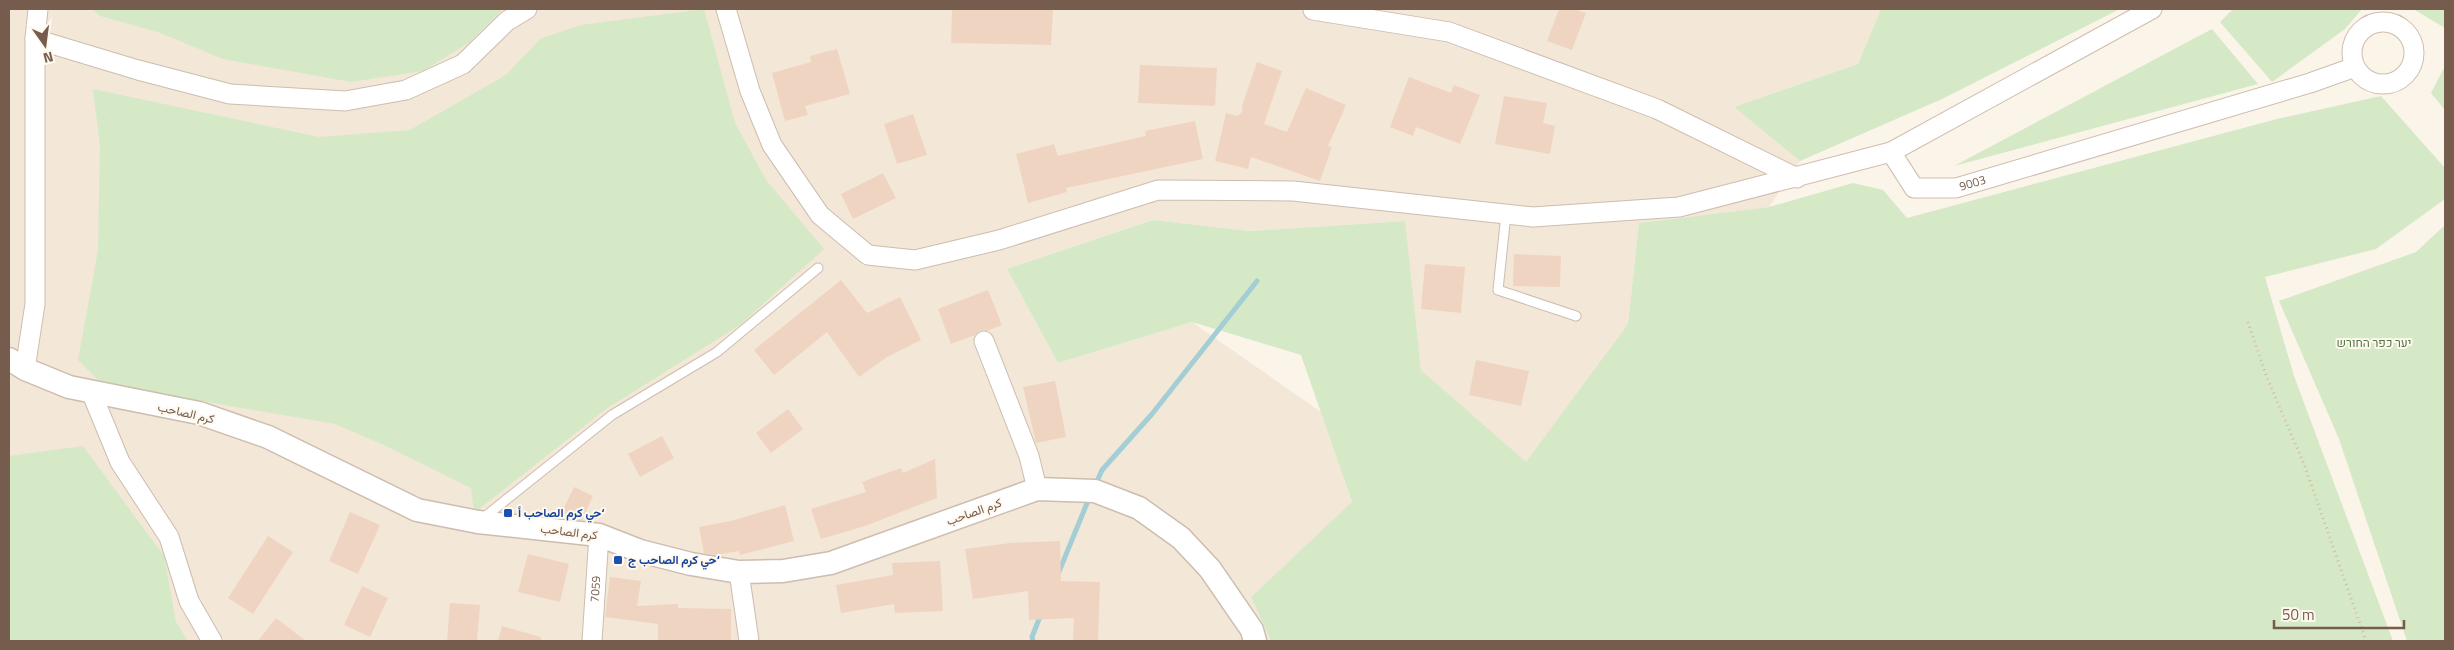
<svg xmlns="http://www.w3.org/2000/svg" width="2454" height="650" font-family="'Titillium Web',Vazirmatn,Heebo,sans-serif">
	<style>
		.residential { fill: #f3e7d7 }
		.green { fill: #d5e9c7 }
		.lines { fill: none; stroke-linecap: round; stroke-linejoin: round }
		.stream { stroke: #a4ced6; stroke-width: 5 }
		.building { fill: #f0d4c2 }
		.service-casing { stroke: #cdbdaf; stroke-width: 11 }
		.minor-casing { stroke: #cdbdaf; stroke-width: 21 }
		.tertiary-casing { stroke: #cdbdaf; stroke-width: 25 }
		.path { stroke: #d5b8a4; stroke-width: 3; stroke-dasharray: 1 4; stroke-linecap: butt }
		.service { stroke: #fff; stroke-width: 9 }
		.minor { stroke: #fff; stroke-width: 19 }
		.tertiary { stroke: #fff; stroke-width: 22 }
		.transit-dot { fill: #1a4fb4; stroke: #fef8ef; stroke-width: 2 }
		.labels { text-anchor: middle; stroke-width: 4; stroke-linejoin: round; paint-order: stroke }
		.street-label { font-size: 12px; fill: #755c4d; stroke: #fef8ef }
		.park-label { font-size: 12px; fill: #547a46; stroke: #fef8ef }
		.transit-label { font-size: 12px; font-weight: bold; fill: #164399; stroke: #fef8ef; text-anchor: start }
	</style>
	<rect width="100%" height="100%" fill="#fbf4e9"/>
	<path class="residential" d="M 9,9 L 1881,9 L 1858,64 L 1734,107 L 1800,161 L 1769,207 L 1639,223 L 1628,324 L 1526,463 L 1421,370 L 1404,221 L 1250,231 L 1153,220 L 1007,269 L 1058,363 L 1192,322 L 1321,412 L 1352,503 L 1251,597 L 1271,641 L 9,641 Z"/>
	<path class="green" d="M 92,9 L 503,9 L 470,42 L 423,71 L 351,82 L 223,59 L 158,32 L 100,16 Z
		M 704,9 L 735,123 L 766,180 L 824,249 L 740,325 L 606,409 L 474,513 L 471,488 L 386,446 L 335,424 L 102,384 L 78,360 L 98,250 L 100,145 L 93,89 L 319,137 L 410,130 L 506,75 L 540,39 L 581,25 Z
		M 1881,9 L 2120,9 L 1942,99 L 1800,161 L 1734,107 L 1858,64 Z
		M 2233,9 L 2362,9 L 2345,29 L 2272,82 L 2220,22 Z
		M 2413,9 L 2445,9 L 2445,28 Z
		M 2212,29 L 2258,84 L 1954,166 Z
		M 2445,66 L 2445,110 L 2431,93 Z
		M 2381,96 L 2445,168 L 2445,199 L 2376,249 L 2265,277 L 2294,376 L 2393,641 L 1271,641 L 1251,597 L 1352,502 L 1301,355 L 1192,322 L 1058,363 L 1007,269 L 1153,220 L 1250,231 L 1405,221 L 1421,370 L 1526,462 L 1628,324 L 1639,223 L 1769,207 L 1853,183 L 1883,190 L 1907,218 L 2277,119 Z
		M 2445,225 L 2445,641 L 2407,641 L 2339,439 L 2279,301 L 2416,252 Z
		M 83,446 L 164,556 L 176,622 L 188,641 L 9,641 L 9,456 Z"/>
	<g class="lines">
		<path class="stream" d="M 1095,486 L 1102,470 L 1152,414 L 1257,281
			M 1058,574 L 1090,496
			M 1033,641 L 1032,637 L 1041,614"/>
	</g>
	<path class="building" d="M 952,9 L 1053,9 L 1051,45 L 951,43 Z
		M 1559,9 L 1573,9 L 1586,13 L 1572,50 L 1547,41 Z
		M 837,49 L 850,94 L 805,106 L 808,115 L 785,121 L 772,73 L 811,62 L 810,56 Z
		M 1257,62 L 1282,71 L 1264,124 L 1287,132 L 1306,88 L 1346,105 L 1328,146 L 1332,147 L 1320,181 L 1251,157 L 1248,169 L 1215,161 L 1226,113 L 1238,116 L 1242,112 L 1242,106 Z
		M 1140,65 L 1217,68 L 1215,106 L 1138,103 Z
		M 1409,77 L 1451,93 L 1454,85 L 1480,95 L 1460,144 L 1416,127 L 1413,136 L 1390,127 Z
		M 1504,96 L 1547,103 L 1543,123 L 1555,126 L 1550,154 L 1495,144 Z
		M 913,114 L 927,155 L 897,164 L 884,124 Z
		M 1195,121 L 1203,159 L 1066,188 L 1067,192 L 1028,203 L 1016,154 L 1054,144 L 1058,156 L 1146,136 L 1145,131 Z
		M 883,173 L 896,198 L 853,219 L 841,194 Z
		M 1514,254 L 1561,256 L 1560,287 L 1513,286 Z
		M 1425,264 L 1465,267 L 1461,313 L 1421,309 Z
		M 841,280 L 867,313 L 900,297 L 921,340 L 887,357 L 859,377 L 827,332 L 774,375 L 754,350 Z
		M 988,290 L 1002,325 L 987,331 L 980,330 L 975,335 L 951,344 L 938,309 Z
		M 1476,360 L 1529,371 L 1521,406 L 1469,395 Z
		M 1055,381 L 1066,437 L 1036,443 L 1023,387 Z
		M 788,409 L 803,429 L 771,453 L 756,433 Z
		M 662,436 L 674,458 L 640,477 L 628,454 Z
		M 935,459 L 937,498 L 865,526 L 821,539 L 811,509 L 866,492 L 862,482 L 901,468 L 903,473 Z
		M 574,487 L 593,496 L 582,520 L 560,516 Z
		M 785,505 L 794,541 L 740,555 L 739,551 L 716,555 L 704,553 L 699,527 L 731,521 Z
		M 350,512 L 380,525 L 358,574 L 329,561 Z
		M 268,536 L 293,552 L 253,614 L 228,598 Z
		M 1060,541 L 1061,581 L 1100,582 L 1098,641 L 1073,641 L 1074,618 L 1029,620 L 1028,591 L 973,599 L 965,549 L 1010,543 Z
		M 528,554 L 569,564 L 560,602 L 518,592 Z
		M 940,561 L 943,611 L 895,613 L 894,604 L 841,613 L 836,585 L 893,575 L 892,563 Z
		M 610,577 L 641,581 L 637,606 L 678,604 L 678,608 L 731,609 L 731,641 L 658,641 L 658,624 L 605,617 Z
		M 362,586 L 388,598 L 370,637 L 344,625 Z
		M 450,603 L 480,605 L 477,641 L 447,641 Z
		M 276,618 L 306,641 L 258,641 Z
		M 502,626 L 541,637 L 541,641 L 498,641 Z"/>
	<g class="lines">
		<g class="service-casing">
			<path id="service" d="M 1506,214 L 1498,290 L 1576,316
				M 482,519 L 612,415 L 717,352 L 818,268"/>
		</g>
		<g class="minor-casing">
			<g id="minor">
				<path d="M 726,9 L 750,91 L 772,145 L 820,215 L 868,255 L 915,260 L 999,240 L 1158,190 L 1293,191 L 1533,217 L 1679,207 L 1891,152 L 2152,9"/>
				<path d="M 1313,10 L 1449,32 L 1657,109 L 1797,178"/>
				<circle cx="2383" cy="53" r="31"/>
				<path d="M 35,39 L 138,70 L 230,94 L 345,101 L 406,90 L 463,64 L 507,21 L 527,9"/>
				<path id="s1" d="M 1891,152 L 1914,188 L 1956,188 L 2310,83 L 2355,67"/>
				<path d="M 984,341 L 1029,456 L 1037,489"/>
				<path d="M 25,369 L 35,304 L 35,39 L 38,9"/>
				<path d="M 92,394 L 120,462 L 169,537 L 189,601 L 212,641"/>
				<path d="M 739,572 L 749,641"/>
				<path id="s2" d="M 592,641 L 599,535"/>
			</g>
		</g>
		<g class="tertiary-casing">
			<path id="tertiary" d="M 9,359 L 25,369 L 69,387 L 199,413 L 268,437 L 417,510 L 478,522 L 599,535 L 640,551 L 691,564 L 739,572 L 783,571 L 831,563 L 1037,489 L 1095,491 L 1139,508 L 1181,538 L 1210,569 L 1252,630 L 1255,641"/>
		</g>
		<path class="path" d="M 2248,322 L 2267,378 L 2304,464 L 2366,641"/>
		<use href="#service" class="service"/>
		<use href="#minor" class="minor"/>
		<use href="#tertiary" class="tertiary"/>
	</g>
	<g class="transit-dot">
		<rect x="503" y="508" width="10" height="10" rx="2.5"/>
		<rect x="613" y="555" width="10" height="10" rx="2.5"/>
	</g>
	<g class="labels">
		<g class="street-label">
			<text dy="4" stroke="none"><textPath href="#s1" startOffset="102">9003</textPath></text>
			<text transform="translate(186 413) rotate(13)" y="4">كرم الصاحب</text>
			<text transform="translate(974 512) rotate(-20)" y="4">كرم الصاحب</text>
			<text transform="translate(569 532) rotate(7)" y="4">كرم الصاحب</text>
			<text dy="4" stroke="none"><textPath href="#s2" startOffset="52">7059</textPath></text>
		</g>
		<g class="park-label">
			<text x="2374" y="347">יער כפר החורש</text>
		</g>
		<g class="transit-label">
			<text x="518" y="517">حي كرم الصاحب أ‘</text>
			<text x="628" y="564">حي كرم الصاحب ج‘</text>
		</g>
	</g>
	<rect width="2454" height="650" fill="none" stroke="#755c4d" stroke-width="20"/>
	<g transform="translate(45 45) rotate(166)" stroke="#fef8ef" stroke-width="4" paint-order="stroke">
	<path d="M0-4L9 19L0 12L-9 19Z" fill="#755c4d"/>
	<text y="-8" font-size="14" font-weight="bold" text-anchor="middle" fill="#755c4d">N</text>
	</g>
	<path d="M2274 620v8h130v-8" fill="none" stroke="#755c4d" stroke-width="2.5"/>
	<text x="2282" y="620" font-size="15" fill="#755c4d" stroke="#fef8ef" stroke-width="4" paint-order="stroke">50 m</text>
</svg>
